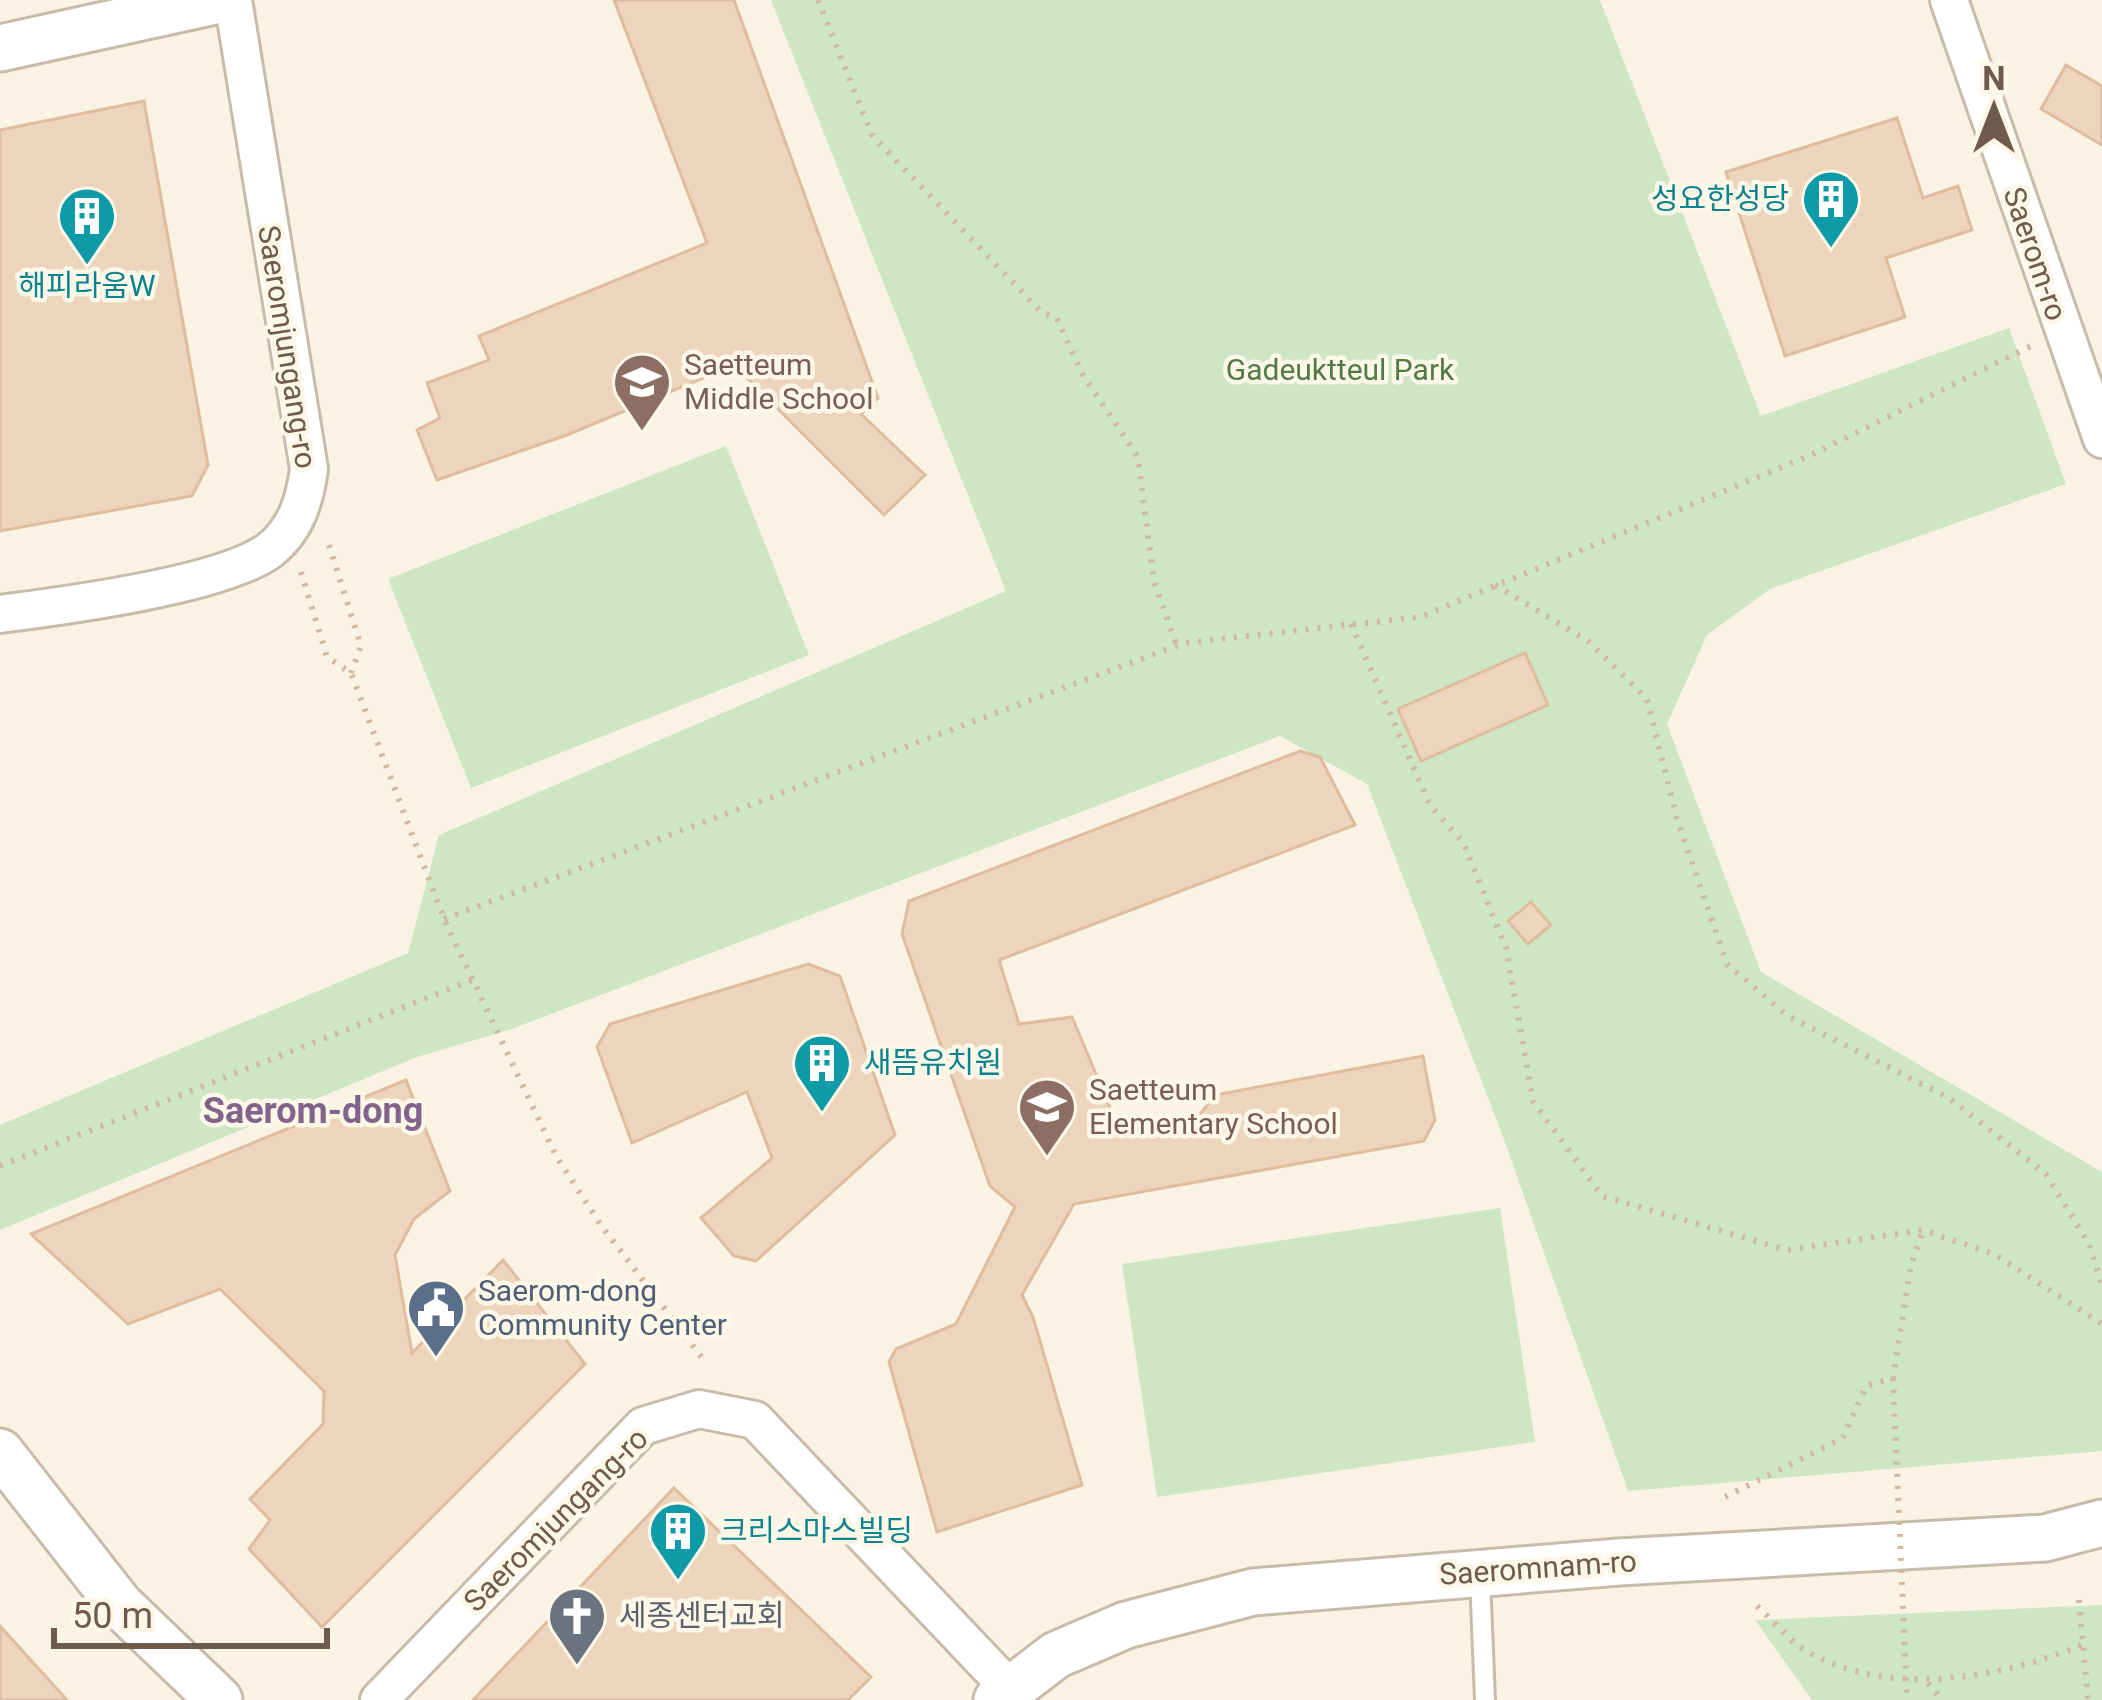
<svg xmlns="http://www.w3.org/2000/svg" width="2102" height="1700" font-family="Roboto,'Noto Sans KR',sans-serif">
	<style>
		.green { fill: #cee6c3 }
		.building { fill: #edd4bd; stroke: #debd9f; stroke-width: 3 }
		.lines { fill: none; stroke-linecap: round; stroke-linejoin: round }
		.service-casing { stroke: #c9bbaa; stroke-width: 24 }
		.minor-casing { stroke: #c9bbaa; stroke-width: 42 }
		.tertiary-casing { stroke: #c9bbaa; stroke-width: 51 }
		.path { stroke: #d1b8a0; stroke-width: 6; stroke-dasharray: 3 9; stroke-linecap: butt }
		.service { stroke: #fff; stroke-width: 18 }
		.minor { stroke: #fff; stroke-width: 36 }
		.tertiary { stroke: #fff; stroke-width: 45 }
		.path-bridge { stroke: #d1b8a0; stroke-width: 6; stroke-dasharray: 3 9; stroke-linecap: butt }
		.labels { text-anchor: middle; stroke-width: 9; stroke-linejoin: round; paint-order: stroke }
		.culture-label { font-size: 30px; fill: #0d838f; stroke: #fdf7e8; text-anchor: start }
		.street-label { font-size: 30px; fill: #6f5b4b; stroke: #fdf7e8 }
		.education-label { font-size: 30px; fill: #785e54; stroke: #fdf7e8; text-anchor: start }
		.park-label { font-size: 30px; fill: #527a47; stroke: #fdf7e8 }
		.service-label { font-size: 30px; fill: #4e5e75; stroke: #fdf7e8; text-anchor: start }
		.worship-label { font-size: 30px; fill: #5b616d; stroke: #fdf7e8; text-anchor: start }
		.quarter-label { font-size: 36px; font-weight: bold; fill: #82638c; stroke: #fdf7e8 }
	</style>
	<rect width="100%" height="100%" fill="#faf3e3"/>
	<path class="green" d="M 771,0 L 1600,0 L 1761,416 L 2009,328 L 2066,484 L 1770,589 L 1707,635 L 1667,724 L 1761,972 L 2102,1172 L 2102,1451 L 1628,1491 L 1502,1134 L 1367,784 L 1280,736 L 509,1030 L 417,1057 L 0,1230 L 0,1125 L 408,953 L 439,835 L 1006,591 Z
		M 726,446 L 809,655 L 471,788 L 388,579 Z
		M 1500,1208 L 1535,1442 L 1157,1497 L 1122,1264 Z
		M 2102,1605 L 2102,1700 L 1812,1700 L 1755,1620 Z"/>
	<path class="building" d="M 614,0 L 734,0 L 878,398 L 861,414 L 925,475 L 884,515 L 734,365 L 567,435 L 437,480 L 417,430 L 440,418 L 427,383 L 489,360 L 479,336 L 707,243 Z
		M 2066,65 L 2102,86 L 2102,145 L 2041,109 Z
		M 144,101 L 208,465 L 192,496 L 0,531 L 0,130 Z
		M 1897,118 L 1923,198 L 1958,186 L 1972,230 L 1886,258 L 1905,317 L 1785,356 L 1726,172 Z
		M 1525,653 L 1548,705 L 1421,761 L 1398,709 Z
		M 1300,751 L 1320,757 L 1355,825 L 999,960 L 1019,1024 L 1072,1017 L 1119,1129 L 1195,1121 L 1215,1095 L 1423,1056 L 1435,1120 L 1424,1141 L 1074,1204 L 1022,1295 L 1033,1317 L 1082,1485 L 937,1532 L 889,1362 L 896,1349 L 956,1324 L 1015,1207 L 990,1186 L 902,934 L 909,901 Z
		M 1531,902 L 1551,925 L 1528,944 L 1508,921 Z
		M 808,964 L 840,976 L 895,1135 L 756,1261 L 734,1256 L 701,1218 L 772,1158 L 747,1092 L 632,1143 L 597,1047 L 610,1024 Z
		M 406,1080 L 450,1191 L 414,1219 L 395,1255 L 412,1353 L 503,1260 L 585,1364 L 322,1627 L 249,1549 L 270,1520 L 250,1499 L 323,1424 L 324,1391 L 220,1289 L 128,1324 L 31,1234 Z
		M 674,1488 L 871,1677 L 848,1700 L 473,1700 Z
		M 0,1626 L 67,1700 L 0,1700 Z"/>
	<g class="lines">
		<g class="service-casing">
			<path id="service" d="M 1480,1577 L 1485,1700"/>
		</g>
		<g class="minor-casing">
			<path id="minor" d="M 1949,0 L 2102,439
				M 0,614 C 63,606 223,585 270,550 C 296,530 305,499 309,469 L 233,0
				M 379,1700 L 643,1426 L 699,1409 L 755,1420 L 1009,1688"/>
		</g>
		<g class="tertiary-casing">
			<path id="tertiary" d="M 0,48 L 219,0
				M 0,1452 L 120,1605 L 219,1700
				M 997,1700 L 1056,1655 L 1126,1625 L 1253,1592 L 1619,1562 L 2045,1538 L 2102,1523"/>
		</g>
		<path class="path" d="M 818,0 L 872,135 L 1042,313 L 1056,317 L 1083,375 L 1138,457 L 1154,582 L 1177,646
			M 329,545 L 361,646 L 351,673
			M 301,572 L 327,657 L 351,673 L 444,919 L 556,1156 L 600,1224 L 703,1359
			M 1495,585 L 1588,641 L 1647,699 L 1677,819 L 1727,964 L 1788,1016 L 1949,1098 L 2046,1174 L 2089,1244 L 2102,1285
			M 1351,624 L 1430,805 L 1463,842 L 1506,948 L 1533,1101 L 1602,1196 L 1787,1250 L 1923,1230 L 1994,1254 L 2102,1324
			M 444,919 L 1184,643 L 1420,617 L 1811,455 L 2031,346
			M 0,1166 L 475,979
			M 1725,1497 L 1843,1438 L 1866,1386 L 1893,1378 L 1911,1265 L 1923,1230
			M 2079,1600 L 2088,1700
			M 1757,1606 C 1771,1619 1783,1633 1797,1645 C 1877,1700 1997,1680 2082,1645
			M 1928,1683 L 1942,1700"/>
		<use href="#service" class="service"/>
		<use href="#minor" class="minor"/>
		<use href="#tertiary" class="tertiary"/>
		<path class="path-bridge" d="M 1893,1378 L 1907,1700"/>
	</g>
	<defs>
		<g id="building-pin" transform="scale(3)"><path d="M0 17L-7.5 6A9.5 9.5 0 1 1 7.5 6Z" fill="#0f9aa8" stroke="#fdf7e8"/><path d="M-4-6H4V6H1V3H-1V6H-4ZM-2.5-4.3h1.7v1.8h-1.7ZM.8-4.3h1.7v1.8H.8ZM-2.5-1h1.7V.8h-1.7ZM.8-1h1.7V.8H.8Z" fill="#fff"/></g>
		<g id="school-pin" transform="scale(3)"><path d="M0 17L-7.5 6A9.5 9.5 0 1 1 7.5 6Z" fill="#8d6e63" stroke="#fdf7e8"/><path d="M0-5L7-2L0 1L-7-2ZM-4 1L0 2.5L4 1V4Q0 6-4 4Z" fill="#fff"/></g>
		<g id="civic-pin" transform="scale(3)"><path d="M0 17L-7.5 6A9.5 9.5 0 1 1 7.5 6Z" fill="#5c6f8a" stroke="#fdf7e8"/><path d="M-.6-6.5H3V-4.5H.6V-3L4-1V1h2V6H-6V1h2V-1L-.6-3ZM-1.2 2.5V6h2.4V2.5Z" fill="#fff"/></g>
		<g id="church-pin" transform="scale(3)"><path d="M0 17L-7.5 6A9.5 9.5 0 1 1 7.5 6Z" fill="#6b7280" stroke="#fdf7e8"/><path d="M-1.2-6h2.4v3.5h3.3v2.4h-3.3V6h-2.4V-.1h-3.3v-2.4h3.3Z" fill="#fff"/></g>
	</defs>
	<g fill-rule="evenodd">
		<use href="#building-pin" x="1831" y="199"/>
		<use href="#building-pin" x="87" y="216"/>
		<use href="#school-pin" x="642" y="382"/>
		<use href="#building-pin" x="822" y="1063"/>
		<use href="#school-pin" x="1047" y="1107"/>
		<use href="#civic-pin" x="436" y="1308"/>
		<use href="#building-pin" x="678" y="1531"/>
		<use href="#church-pin" x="577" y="1616"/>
	</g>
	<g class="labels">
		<g class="culture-label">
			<text x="1789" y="209" text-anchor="end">성요한성당</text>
			<text x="87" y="296" text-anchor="middle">해피라움W</text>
			<text x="864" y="1073">새뜸유치원</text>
			<text x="720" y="1541">크리스마스빌딩</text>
		</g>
		<g class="street-label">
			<text transform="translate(2035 254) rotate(71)" y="10">Saerom-ro</text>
			<text transform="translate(287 347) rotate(81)" y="10">Saeromjungang-ro</text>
			<text transform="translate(556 1520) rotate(-45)" y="10">Saeromjungang-ro</text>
			<text transform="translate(1538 1568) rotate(-4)" y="10">Saeromnam-ro</text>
		</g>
		<g class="education-label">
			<text x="684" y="375">Saetteum<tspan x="684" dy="34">Middle School</tspan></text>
			<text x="1089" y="1100">Saetteum<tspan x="1089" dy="34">Elementary School</tspan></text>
		</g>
		<g class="park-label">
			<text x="1340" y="380">Gadeuktteul Park</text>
		</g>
		<g class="service-label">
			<text x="478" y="1301">Saerom-dong<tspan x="478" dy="34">Community Center</tspan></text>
		</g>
		<g class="worship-label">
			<text x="619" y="1626">세종센터교회</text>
		</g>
		<g class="quarter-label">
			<text x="313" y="1123">Saerom-dong</text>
		</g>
	</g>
	<g transform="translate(1994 108)" stroke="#fdf7e8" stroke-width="9" paint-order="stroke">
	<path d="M0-9L21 45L0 30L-21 45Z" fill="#6f5b4b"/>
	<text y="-18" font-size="33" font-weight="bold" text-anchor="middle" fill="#6f5b4b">N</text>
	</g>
	<path d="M54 1628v18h273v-18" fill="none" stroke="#6f5b4b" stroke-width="6"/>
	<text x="72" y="1628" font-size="36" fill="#6f5b4b" stroke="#fdf7e8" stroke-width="9" paint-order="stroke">50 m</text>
</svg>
